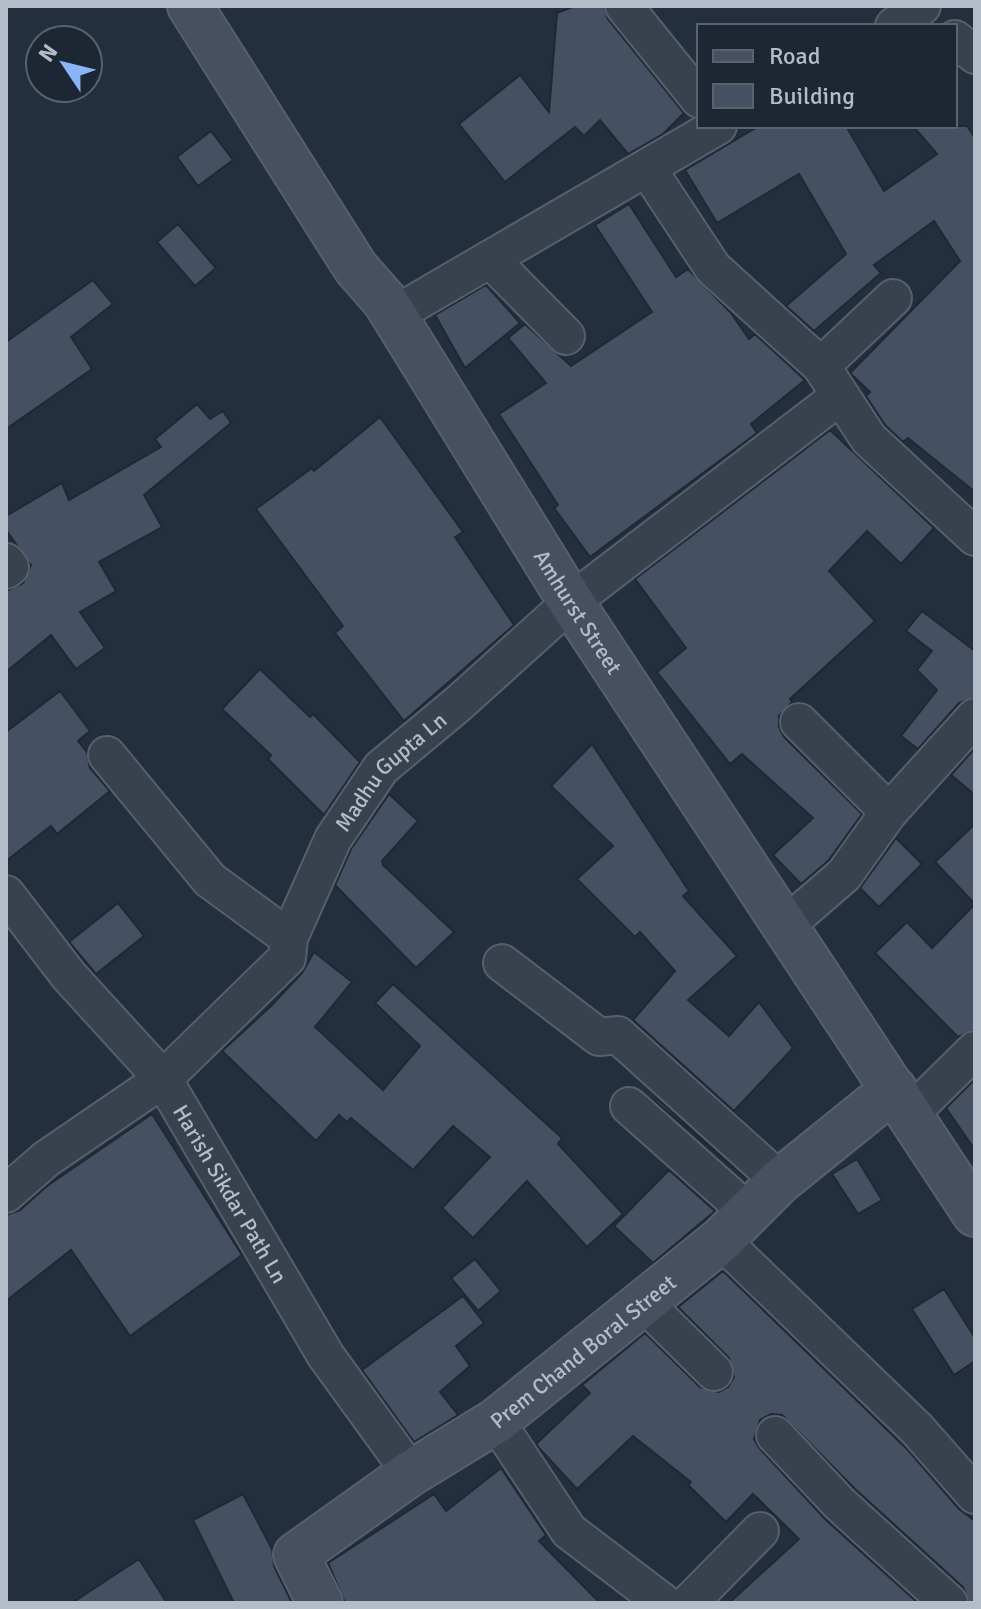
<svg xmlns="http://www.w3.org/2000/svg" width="981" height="1609" font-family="Signika,sans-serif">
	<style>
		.building { fill: #455162; stroke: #1f2835; stroke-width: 2 }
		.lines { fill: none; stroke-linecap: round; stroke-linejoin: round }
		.street-casing { stroke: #565f6c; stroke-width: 40 }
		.secondary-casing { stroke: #565f6c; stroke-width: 48 }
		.street { stroke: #38414e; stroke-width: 36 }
		.secondary { stroke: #465061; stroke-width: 44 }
		.labels { text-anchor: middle; stroke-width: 7; stroke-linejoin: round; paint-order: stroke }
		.street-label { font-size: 22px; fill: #b4bcc9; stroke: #1d2633 }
	</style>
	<rect width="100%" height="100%" fill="#242f3e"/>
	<path class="building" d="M 575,6 L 604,6 L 608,19 L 684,113 L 663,134 L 628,154 L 600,120 L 584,136 L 575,127 L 505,182 L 459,124 L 520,75 L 549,112 L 557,13 Z
		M 759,126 L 846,126 L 884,191 L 937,154 L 913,126 L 967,126 L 975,138 L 975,492 L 908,438 L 903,442 L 885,425 L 866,396 L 870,392 L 850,373 L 960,261 L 934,221 L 874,265 L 881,273 L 814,331 L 786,306 L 846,254 L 799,174 L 717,223 L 685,170 Z
		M 211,131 L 233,160 L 198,186 L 177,157 Z
		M 629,204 L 676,277 L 688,269 L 731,313 L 749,339 L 755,334 L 805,380 L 751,424 L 757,433 L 590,557 L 554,508 L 558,505 L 499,414 L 546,383 L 508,338 L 525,324 L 571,366 L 652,312 L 595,225 Z
		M 178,224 L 216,268 L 195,286 L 157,242 Z
		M 93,280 L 113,304 L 71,337 L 92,369 L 6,429 L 6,342 Z
		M 486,285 L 520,323 L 465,368 L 435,315 Z
		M 197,404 L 210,419 L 223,411 L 231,423 L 144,495 L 162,527 L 99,562 L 116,591 L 80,612 L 105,648 L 76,669 L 51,635 L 6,672 L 6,591 L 23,583 L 31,565 L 6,530 L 6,516 L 62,483 L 69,500 L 161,447 L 155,439 Z
		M 380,417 L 463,532 L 455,537 L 514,625 L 404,721 L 335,633 L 343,626 L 256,509 L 312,468 L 314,471 Z
		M 830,430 L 934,528 L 901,564 L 867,531 L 829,571 L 875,621 L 790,699 L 792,702 L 779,716 L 779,727 L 784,737 L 862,814 L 828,861 L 801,884 L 773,855 L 813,818 L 742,754 L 730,764 L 657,672 L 686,648 L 635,579 Z
		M 922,611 L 975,651 L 975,697 L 959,703 L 918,749 L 901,736 L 937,690 L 917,670 L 932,651 L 906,631 Z
		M 260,669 L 310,717 L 313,714 L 360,762 L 324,815 L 268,759 L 271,755 L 222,709 Z
		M 60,691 L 90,731 L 78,741 L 87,752 L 90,768 L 110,791 L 57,834 L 51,826 L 6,861 L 6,732 Z
		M 592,744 L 689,891 L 683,896 L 737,956 L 688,1000 L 729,1036 L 759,1002 L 793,1048 L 734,1111 L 633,1020 L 675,971 L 640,932 L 635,937 L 577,879 L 613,846 L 551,786 Z
		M 975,748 L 975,795 L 951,775 Z
		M 389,794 L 418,821 L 382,861 L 383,865 L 454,932 L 416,968 L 335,885 L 351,849 Z
		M 975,824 L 975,904 L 935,862 Z
		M 896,838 L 922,864 L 879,907 L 860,888 Z
		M 118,903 L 144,936 L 96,974 L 69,942 Z
		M 975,904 L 975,1030 L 958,1037 L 875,953 L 907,922 L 932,948 Z
		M 314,952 L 352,982 L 315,1027 L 383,1090 L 420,1046 L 375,1003 L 393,984 L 562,1138 L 558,1144 L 623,1214 L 587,1247 L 527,1181 L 473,1238 L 442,1208 L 490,1157 L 453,1126 L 413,1170 L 351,1118 L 347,1122 L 339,1115 L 316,1141 L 222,1051 L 271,1006 L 302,973 Z
		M 975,1079 L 975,1150 L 946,1108 Z
		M 657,1099 L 747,1179 L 655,1101 Z
		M 152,1114 L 242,1255 L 130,1336 L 71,1250 L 6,1301 L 6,1215 L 20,1210 L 47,1186 Z
		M 857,1159 L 882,1200 L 858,1214 L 832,1174 Z
		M 669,1170 L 715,1211 L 653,1263 L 614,1226 Z
		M 475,1259 L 501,1291 L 478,1311 L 451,1278 Z
		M 723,1271 L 908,1450 L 959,1509 L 975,1521 L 975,1603 L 969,1603 L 963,1587 L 855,1489 L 782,1415 L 771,1414 L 760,1420 L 754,1439 L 760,1449 L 826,1520 L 918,1603 L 729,1603 L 799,1539 L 753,1494 L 726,1522 L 688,1485 L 691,1482 L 633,1436 L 577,1489 L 539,1448 L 536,1444 L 590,1393 L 582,1385 L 645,1333 L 700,1387 L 719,1392 L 728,1387 L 734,1377 L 729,1358 L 678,1307 Z
		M 944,1289 L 975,1338 L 975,1361 L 954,1375 L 912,1309 Z
		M 463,1296 L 484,1323 L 456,1346 L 470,1366 L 440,1392 L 458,1415 L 414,1442 L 362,1370 Z
		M 501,1468 L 546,1535 L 539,1541 L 600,1603 L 345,1603 L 328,1563 L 434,1494 L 446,1511 Z
		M 243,1494 L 272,1549 L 274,1566 L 292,1603 L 234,1603 L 193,1520 Z
		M 139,1559 L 167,1603 L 72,1603 Z"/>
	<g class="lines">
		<g class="street-casing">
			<g id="street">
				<path d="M 624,6 L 699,99"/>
				<path d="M 894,26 L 922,6"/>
				<path d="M 955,39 L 975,55"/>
				<path d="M 647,168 L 713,268 L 821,366 L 869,439 L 975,537"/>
				<path d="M 490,259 L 566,336"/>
				<path d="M 394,315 L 718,126"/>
				<path d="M 821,366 L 893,298"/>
				<path d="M 6,562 L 10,567 L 6,570"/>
				<path d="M 799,722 L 889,812"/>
				<path d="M 107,755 L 210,880 L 289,938"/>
				<path id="s1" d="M 6,894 L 69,976 L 163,1079 L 326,1356 L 411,1473"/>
				<path d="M 785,926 L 844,875 L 889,812 L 975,717"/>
				<path d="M 502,963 L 599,1037 L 618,1035 L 780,1181"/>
				<path d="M 629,1106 L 747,1211"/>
				<path d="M 911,1113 L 975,1050"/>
				<path id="s2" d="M 6,1194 L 46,1159 L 163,1079 L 287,958 L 289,938 L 333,839 L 381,768 L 458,704 L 571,602 L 840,396"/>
				<path d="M 721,1240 L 917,1429 L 975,1495"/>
				<path d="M 644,1303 L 714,1372"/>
				<path d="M 496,1421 L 569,1531 L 664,1603"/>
				<path d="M 775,1435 L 840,1504 L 949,1603"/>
				<path d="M 689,1603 L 760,1531"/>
			</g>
		</g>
		<g class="secondary-casing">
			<g id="secondary">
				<path id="s3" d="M 190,6 L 356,268 L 385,301 L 571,602 L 975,1214"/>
				<path id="s4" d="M 320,1603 L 296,1555 L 411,1473 L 496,1421 L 721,1240 L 780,1181 L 894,1089"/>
			</g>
		</g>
		<use href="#street" class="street"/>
		<use href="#secondary" class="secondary"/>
	</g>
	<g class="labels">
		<g class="street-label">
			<text dy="8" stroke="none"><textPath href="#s3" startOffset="720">Amhurst Street</textPath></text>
			<text dy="8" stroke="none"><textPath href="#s2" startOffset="586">Madhu Gupta Ln</textPath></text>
			<text dy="8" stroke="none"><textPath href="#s1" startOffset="376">Harish Sikdar Path Ln</textPath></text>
			<text dy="8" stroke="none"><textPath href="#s4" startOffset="406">Prem Chand Boral Street</textPath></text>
		</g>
	</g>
	<rect width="981" height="1609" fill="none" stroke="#b4bcc9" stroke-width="16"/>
	<rect x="697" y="24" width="260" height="104" fill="#1d2633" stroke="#59626f" stroke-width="2"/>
	<rect x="713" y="50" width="40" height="12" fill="#465061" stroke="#59626f" stroke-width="2"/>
	<text x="769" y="64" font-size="24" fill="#b4bcc9">Road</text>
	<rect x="713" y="84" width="40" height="24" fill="#455162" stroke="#59626f" stroke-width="2"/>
	<text x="769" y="104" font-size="24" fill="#b4bcc9">Building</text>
	<g transform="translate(64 64) rotate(305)"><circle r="38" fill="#1d2633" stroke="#59626f" stroke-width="2"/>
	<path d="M0-6L14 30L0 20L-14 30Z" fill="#8ab4f8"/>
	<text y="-12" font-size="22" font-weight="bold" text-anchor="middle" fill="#b4bcc9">N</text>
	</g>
</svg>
